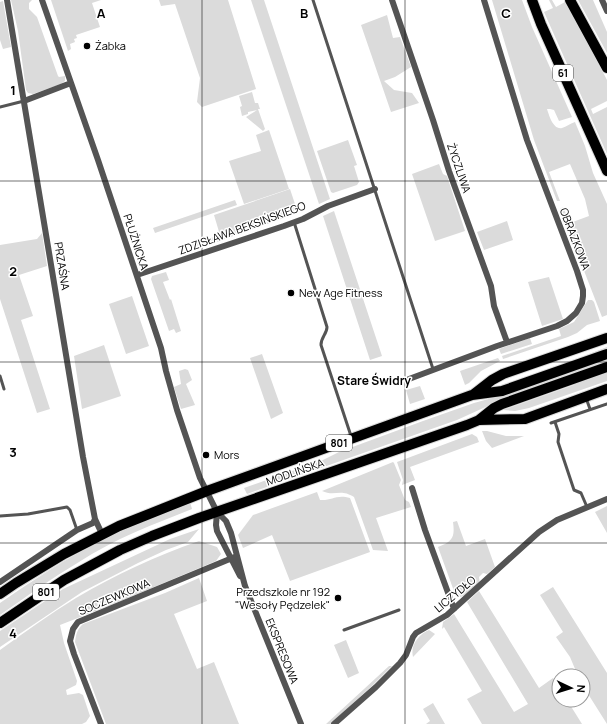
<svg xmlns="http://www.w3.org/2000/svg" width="607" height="724" font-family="Manrope,sans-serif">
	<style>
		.green { fill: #dbdbdb }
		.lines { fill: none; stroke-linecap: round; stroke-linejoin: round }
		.primary-casing { stroke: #dbdbdb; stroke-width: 12 }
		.service { stroke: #545454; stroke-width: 3 }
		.minor { stroke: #545454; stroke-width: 6 }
		.primary { stroke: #000; stroke-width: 10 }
		.grid { fill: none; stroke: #000; stroke-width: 1; stroke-opacity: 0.55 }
		.poi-dot { fill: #000; stroke: #fff; stroke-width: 1.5 }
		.labels { text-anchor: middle; stroke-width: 3; stroke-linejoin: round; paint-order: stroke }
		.shield { fill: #fff; stroke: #4c4c4c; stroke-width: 1 }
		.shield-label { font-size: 10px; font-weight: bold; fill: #000 }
		.poi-label { font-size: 11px; fill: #000; stroke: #fff; text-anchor: start }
		.street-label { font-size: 11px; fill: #000; stroke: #fff }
		.neighbourhood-label { font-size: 12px; font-weight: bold; fill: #000; stroke: #fff }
		.grid-label { font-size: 13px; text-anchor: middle; font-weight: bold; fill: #000; stroke: #fff; stroke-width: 3; stroke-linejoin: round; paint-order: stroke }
	</style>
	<rect width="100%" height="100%" fill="#fff"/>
	<path class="green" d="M 11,0 L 32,0 L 29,3 L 29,9 L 37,17 L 58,76 L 59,77 L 65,76 L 65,81 L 61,84 L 33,94 L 28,93 L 26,90 L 18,31 Z
		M 51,0 L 101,0 L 92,3 L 100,27 L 76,35 L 77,38 L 74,39 L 75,42 L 70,44 L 71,49 L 68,51 Z
		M 159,0 L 228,0 L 256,89 L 202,107 L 197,102 L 200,78 L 175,4 L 161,6 Z
		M 251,0 L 264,0 L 330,199 L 319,204 Z
		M 492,0 L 522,0 L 532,27 L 572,117 L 559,121 L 554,110 L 550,109 L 547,109 C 549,115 553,130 562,128 C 566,127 571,123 575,122 L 585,146 L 593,173 L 607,204 L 607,315 L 602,317 L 560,209 L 563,207 L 570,223 L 589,216 L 585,199 L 570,164 L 549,172 L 560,201 L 557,201 L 534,140 Z
		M 549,0 L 552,0 L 556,7 L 565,2 L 583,34 L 607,80 L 607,101 L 591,109 L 593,114 L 607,107 L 607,154 L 544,12 L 553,8 Z
		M 578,0 L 593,0 L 607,32 L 607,53 Z
		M 3,1 L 11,47 L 3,49 L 0,40 L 0,2 Z
		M 387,15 L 393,38 L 400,37 L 411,67 L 395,77 L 384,81 L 394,90 L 412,93 L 419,103 L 391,112 L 361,25 Z
		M 252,92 L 255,103 L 258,103 L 260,109 L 258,109 L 265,129 L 263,131 L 246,117 L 257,110 L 248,112 L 248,114 L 242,116 L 240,107 L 242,106 L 239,96 Z
		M 269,130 L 289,189 L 244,204 L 229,161 L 261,151 L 256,135 Z
		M 348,140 L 357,165 L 354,166 L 359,182 L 357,185 L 333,193 L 331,192 L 317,151 Z
		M 439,164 L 443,174 L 447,176 L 465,231 L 435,241 L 412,174 Z
		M 290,189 L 298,213 L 222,240 L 218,242 L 215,240 L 190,248 L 190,245 L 220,235 L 214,215 Z
		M 235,200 L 237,205 L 155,233 L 153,228 Z
		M 334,211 L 382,356 L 370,360 L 323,216 Z
		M 507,221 L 513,240 L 484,250 L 477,232 Z
		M 42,233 L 47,266 L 19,275 L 33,316 L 21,320 L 50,409 L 37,413 L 0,299 L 0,245 L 37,239 Z
		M 166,272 L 169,280 L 163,282 L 170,300 L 171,299 L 181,331 L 176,333 L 174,329 L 169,331 L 151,279 L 152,276 Z
		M 549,277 L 563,319 L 542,326 L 528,282 Z
		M 132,296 L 149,346 L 126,354 L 109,304 Z
		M 588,300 L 592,300 L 594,302 L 600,321 L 587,325 L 577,333 L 568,337 L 503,359 L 502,356 L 561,336 L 559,329 L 574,322 Z
		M 530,338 L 532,344 L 501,354 L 499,349 Z
		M 104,345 L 121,396 L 82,409 L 74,356 Z
		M 607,347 L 607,381 L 529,408 L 515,411 L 503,410 L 574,385 L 567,363 Z
		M 262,354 L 283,413 L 271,419 L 250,358 Z
		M 498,358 L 500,361 L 481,371 L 469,383 L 465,385 L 460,371 Z
		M 185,369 L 188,370 L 192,380 L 186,384 L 195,405 L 181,409 L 174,387 L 181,384 L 179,371 Z
		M 566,373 L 567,376 L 503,399 L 457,420 L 247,494 L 244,488 L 323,460 L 339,452 L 423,421 L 474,403 L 503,395 Z
		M 420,386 L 425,399 L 410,404 L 406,390 Z
		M 482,431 L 487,431 L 506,436 L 524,436 L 492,448 L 486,441 Z
		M 472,434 L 477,437 L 479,442 L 410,467 L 415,480 L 402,485 L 403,480 L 397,462 Z
		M 393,462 L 394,463 L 401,480 L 399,485 L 405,500 L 409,502 L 411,507 L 376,518 L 388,551 L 373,550 L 354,497 C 340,488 335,497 322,491 Z
		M 317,492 L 320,500 C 332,501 336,494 350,498 L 370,552 L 290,581 L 272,535 L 243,548 L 238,535 L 253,515 Z
		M 190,502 L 192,509 C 154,524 114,539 79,562 C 52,578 26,597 0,615 L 0,603 C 32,581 65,559 100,541 C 129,527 160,515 190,502 Z
		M 607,506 L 607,533 L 595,512 Z
		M 457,521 L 466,546 L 485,539 L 495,567 L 487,574 L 483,573 L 479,577 L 480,584 L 466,595 L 460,597 L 455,594 L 438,547 C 453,541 455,537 453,522 Z
		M 199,529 L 188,542 L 166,550 L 138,563 L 82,592 L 0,647 L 0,631 L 63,589 L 170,539 Z
		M 199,541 L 217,547 L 221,554 L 216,561 L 111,605 L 60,625 L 64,643 L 77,681 L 76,685 L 66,690 L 67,695 L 79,693 L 83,695 L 90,716 L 86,722 L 82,724 L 0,724 L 0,650 C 25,632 50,614 76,598 C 115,575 156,556 199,541 Z
		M 199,578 L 207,601 L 174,614 L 197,669 L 214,662 L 239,724 L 106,724 L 75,642 C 76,635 77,629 83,624 L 165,593 Z
		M 553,587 L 607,673 L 607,724 L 583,686 L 583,676 L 578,676 L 570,657 L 556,637 L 563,632 L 540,595 Z
		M 479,591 L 539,688 L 553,678 L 559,687 L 559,700 L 567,700 L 582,724 L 482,724 L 467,699 L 482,691 L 444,627 L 442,629 L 443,622 L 454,614 L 514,712 L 528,704 L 467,602 Z
		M 429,630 L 435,634 L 413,657 C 410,645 419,634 429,630 Z
		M 346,640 L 359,673 L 348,678 L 334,645 Z
		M 389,666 L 392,666 L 373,685 L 330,724 L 326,724 Z
		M 433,703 L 445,724 L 426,724 L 430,721 L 423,709 Z"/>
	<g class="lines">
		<g class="primary-casing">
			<path id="primary" d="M 532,0 L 541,24 L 607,171
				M 570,0 L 607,68
				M 474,394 L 492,380 L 503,374 L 607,338
				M 479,420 L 525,419 L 607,389
				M 0,594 L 16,583 L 64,554 L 119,526 L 207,491 L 472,395 L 502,391 L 607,354
				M 0,623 L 64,580 L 120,550 L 152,536 L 199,518 L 467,425 L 479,420 L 494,408 L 502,404 L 607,367"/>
		</g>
		<path class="service" d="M 313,0 L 433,369
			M 0,107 L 24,101
			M 294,222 L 327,327 C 327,334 321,337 321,345 L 351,436
			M 0,376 L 4,389
			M 586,398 L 590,409
			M 555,422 L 559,434 L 558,442 L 574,490 L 581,493 L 587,507
			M 551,423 L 607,404
			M 0,516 L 28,514 L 67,507 L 70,510 L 77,530
			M 344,630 L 399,610"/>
		<path class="minor" d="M 7,0 L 83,457 L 95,519 L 102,534
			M 42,0 L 98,160 L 161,348 L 166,371 L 177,410 L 200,478 L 217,512 L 226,521 L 231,533 L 245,586 L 301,724
			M 392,0 L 433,120 L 449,171 L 491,286 L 494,306 L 507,342
			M 602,0 L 607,11
			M 24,101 L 71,83
			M 137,275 L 284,226 L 303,219 L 328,206 L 375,189
			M 409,379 L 497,346 L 557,326 L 567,321 L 576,313 L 582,303 L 583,296 L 583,290 L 577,271 L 527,140 L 484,0
			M 412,488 L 425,530 L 454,609
			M 217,512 L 216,525 L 217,531 L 240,576
			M 0,582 L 77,530 L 93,523 L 95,519
			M 101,724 L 74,654 L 70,641 L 73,629 L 78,622 L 237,556
			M 334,724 L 376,687 L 400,663 L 406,655 L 413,637 L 416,633 L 447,615 L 539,532 L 557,520 L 607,499"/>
		<use href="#primary" class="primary"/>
	</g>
	<path class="grid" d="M 202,0 L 202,724M 405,0 L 405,724M 0,181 L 607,181M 0,362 L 607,362M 0,543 L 607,543"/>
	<g class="poi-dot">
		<circle cx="87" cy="46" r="4"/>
		<circle cx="291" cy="293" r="4"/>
		<circle cx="206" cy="455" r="4"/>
		<circle cx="338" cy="598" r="4"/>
	</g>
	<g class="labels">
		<g class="shield">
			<rect x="553" y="65" width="20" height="16" rx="3"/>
			<rect x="326" y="435" width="26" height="16" rx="3"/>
			<rect x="33" y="584" width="26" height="16" rx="3"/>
		</g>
		<g class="shield-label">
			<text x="563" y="77">61</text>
			<text x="339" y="447">801</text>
			<text x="46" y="596">801</text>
		</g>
		<g class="poi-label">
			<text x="95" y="50">Żabka</text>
			<text x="299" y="297">New Age Fitness</text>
			<text x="214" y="459">Mors</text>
			<text x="330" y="596" text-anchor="end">Przedszkole nr 192<tspan x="330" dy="13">"Wesoły Pędzelek"</tspan></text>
		</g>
		<g class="street-label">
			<text transform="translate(459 168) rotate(71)" y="4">ŻYCZLIWA</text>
			<text transform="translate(242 228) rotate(-20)" y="4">ZDZISŁAWA BEKSIŃSKIEGO</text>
			<text transform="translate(575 239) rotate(69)" y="4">OBRAZKOWA</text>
			<text transform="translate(136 242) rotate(72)" y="4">PŁUŻNICKA</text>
			<text transform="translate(62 266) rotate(81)" y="4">PRZAŚNA</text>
			<text transform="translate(295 472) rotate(-19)" y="4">MODLIŃSKA</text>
			<text transform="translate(455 594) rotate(-40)" y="4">LICZYDŁO</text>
			<text transform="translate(114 597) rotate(-23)" y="4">SOCZEWKOWA</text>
			<text transform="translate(282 651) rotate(68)" y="4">EKSPRESOWA</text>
		</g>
		<g class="neighbourhood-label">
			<text x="374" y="385">Stare Świdry</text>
		</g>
	</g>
	<g class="grid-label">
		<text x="101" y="18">A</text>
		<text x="304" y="18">B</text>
		<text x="506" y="18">C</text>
		<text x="13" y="95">1</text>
		<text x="13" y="276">2</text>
		<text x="13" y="457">3</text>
		<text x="13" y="638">4</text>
	</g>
	<g transform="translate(571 688) rotate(94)"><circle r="19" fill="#ffffff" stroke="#999999"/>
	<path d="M0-3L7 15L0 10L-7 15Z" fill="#000000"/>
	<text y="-6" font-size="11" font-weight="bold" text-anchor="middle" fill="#000000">N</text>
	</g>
</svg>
